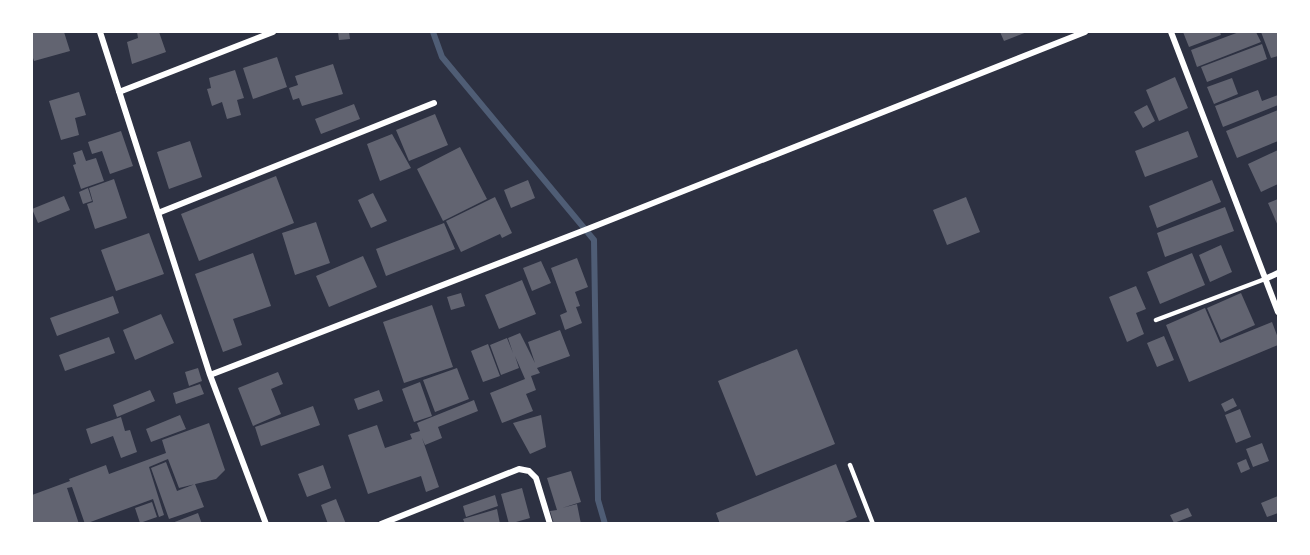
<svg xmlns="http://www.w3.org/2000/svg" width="1310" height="555" font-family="'Space Grotesk',sans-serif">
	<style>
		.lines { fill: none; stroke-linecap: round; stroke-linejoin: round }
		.stream { stroke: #4f5d75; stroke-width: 6 }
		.building { fill: #626471 }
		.service { stroke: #fff; stroke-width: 4.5 }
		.minor { stroke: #fff; stroke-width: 6 }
	</style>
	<rect width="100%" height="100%" fill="#2d3142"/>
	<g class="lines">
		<path class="stream" d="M 433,32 L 442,57 L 594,240 L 598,500 L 605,524"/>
	</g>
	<path class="building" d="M 32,32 L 64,32 L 70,51 L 34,61 L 32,55 Z
		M 137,32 L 159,32 L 166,52 L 132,64 L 127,42 L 138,38 Z
		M 338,32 L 349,32 L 350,39 L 339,40 Z
		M 1000,32 L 1027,32 L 1004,41 Z
		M 1183,32 L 1220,32 L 1221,35 L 1189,47 Z
		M 1239,32 L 1256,32 L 1261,42 L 1197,67 L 1191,50 Z
		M 1261,32 L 1278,32 L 1278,56 L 1271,58 Z
		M 1262,44 L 1267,59 L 1207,82 L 1201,67 Z
		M 277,57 L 287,87 L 253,99 L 243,68 Z
		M 333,64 L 343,94 L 302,106 L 299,98 L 293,100 L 289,88 L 298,85 L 295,76 Z
		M 235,70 L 244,98 L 237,100 L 241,115 L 227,119 L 222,102 L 212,106 L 207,89 L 211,88 L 209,78 Z
		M 1175,77 L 1188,108 L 1159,121 L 1146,90 Z
		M 1232,78 L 1238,94 L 1214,104 L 1207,87 Z
		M 1258,90 L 1262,101 L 1278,95 L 1278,105 L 1223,127 L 1215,106 Z
		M 79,92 L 86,115 L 75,118 L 79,135 L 61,140 L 49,101 Z
		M 354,104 L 360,119 L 321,134 L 315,119 Z
		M 1147,105 L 1155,121 L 1143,128 L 1134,112 Z
		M 1278,110 L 1278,141 L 1237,158 L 1226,131 Z
		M 435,114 L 448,145 L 409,161 L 396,130 Z
		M 121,131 L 133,166 L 110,174 L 102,151 L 92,154 L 88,142 Z
		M 1188,131 L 1198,157 L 1145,177 L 1135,151 Z
		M 392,134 L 411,168 L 380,181 L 367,144 Z
		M 190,141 L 202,177 L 169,189 L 157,152 Z
		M 460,147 L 487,199 L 443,221 L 417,169 Z
		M 82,150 L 86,161 L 96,158 L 104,181 L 81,189 L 73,165 L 76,164 L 73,153 Z
		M 1278,150 L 1278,184 L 1261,192 L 1248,164 Z
		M 276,176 L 294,223 L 199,261 L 181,214 Z
		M 114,179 L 127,218 L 95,229 L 87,204 L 93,202 L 89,188 Z
		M 528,180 L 535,198 L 511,208 L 504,190 Z
		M 1212,180 L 1221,202 L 1157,228 L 1149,206 Z
		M 88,188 L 92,201 L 83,204 L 79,192 Z
		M 373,193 L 387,221 L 371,228 L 358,200 Z
		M 64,196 L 70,210 L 38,223 L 32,209 Z
		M 495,197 L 512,233 L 502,238 L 500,234 L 461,252 L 446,221 Z
		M 966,197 L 980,232 L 947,245 L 933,210 Z
		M 1278,199 L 1278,226 L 1268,203 Z
		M 1225,207 L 1234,231 L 1165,257 L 1157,233 Z
		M 316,222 L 330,263 L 295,275 L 282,233 Z
		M 444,223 L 455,249 L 386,276 L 376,249 Z
		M 149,233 L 164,274 L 116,291 L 101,250 Z
		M 1221,245 L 1232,272 L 1210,282 L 1199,255 Z
		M 253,253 L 271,306 L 233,319 L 242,345 L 223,352 L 195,274 Z
		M 1192,253 L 1205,285 L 1160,304 L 1147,272 Z
		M 363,256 L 377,287 L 329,307 L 316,276 Z
		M 577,258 L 588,287 L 575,292 L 580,306 L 576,307 L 582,323 L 565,330 L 560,315 L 567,312 L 551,268 Z
		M 541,261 L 551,283 L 532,291 L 523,268 Z
		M 522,280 L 536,314 L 499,329 L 485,295 Z
		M 1136,286 L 1146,309 L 1136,313 L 1144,334 L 1127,342 L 1109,297 Z
		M 461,293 L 465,306 L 451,310 L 447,297 Z
		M 1241,293 L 1255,325 L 1221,340 L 1207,308 Z
		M 113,296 L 119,313 L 57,336 L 50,318 Z
		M 432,305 L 453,367 L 404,383 L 383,322 Z
		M 1205,308 L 1220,343 L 1272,322 L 1278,338 L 1278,345 L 1189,382 L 1166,325 Z
		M 161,314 L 174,343 L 135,360 L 123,330 Z
		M 560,330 L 570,356 L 537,368 L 540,373 L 531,376 L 536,390 L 526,394 L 533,411 L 502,423 L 490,393 L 525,379 L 515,356 L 519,368 L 501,375 L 490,345 L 507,338 L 513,353 L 508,338 L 520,333 L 535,363 L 528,342 Z
		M 1164,336 L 1174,360 L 1157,367 L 1147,343 Z
		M 109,337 L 115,353 L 65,371 L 59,355 Z
		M 488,344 L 500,376 L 483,382 L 471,351 Z
		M 797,349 L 835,444 L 756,476 L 718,381 Z
		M 198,368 L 202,381 L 189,386 L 185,372 Z
		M 457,368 L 469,399 L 435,412 L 423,380 Z
		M 278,372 L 283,384 L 271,389 L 281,414 L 253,426 L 238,388 Z
		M 420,382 L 432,416 L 414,422 L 402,389 Z
		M 200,384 L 204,394 L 176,404 L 173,393 Z
		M 150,390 L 155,401 L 117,417 L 113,405 Z
		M 379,390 L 383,401 L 358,410 L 354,399 Z
		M 1233,398 L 1237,406 L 1225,412 L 1221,404 Z
		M 474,400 L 478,411 L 438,427 L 442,438 L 425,445 L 422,438 L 439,487 L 426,492 L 421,476 L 368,494 L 348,435 L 377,425 L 385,448 L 412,439 L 410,434 L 420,431 L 417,423 Z
		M 313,406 L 320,425 L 261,446 L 255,427 Z
		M 1240,409 L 1251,437 L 1236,443 L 1225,415 Z
		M 180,415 L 186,429 L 151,442 L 146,429 Z
		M 541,415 L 546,447 L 530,454 L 513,423 Z
		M 121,417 L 125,431 L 130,430 L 137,452 L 121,458 L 113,436 L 91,444 L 86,429 Z
		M 209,423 L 225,470 L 216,479 L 179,488 L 168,459 L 149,467 L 164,515 L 159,517 L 153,499 L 85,524 L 72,487 L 67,488 L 79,524 L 32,524 L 32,495 L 70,481 L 69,479 L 106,465 L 109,474 L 166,453 L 162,440 Z
		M 1262,443 L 1269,461 L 1253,467 L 1246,449 Z
		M 1246,459 L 1250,469 L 1241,473 L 1237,463 Z
		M 166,462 L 177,491 L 195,484 L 204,507 L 169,519 L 151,468 Z
		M 836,464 L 857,517 L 840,524 L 720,524 L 716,513 Z
		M 323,465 L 331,488 L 307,497 L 298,474 Z
		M 571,471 L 581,502 L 562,508 L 577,504 L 581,524 L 554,524 L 550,511 L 557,510 L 547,478 Z
		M 522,488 L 530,518 L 509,524 L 501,494 Z
		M 495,495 L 498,506 L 466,517 L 463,506 Z
		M 1278,496 L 1278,513 L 1267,517 L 1261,503 Z
		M 336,499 L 346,524 L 328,524 L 321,505 Z
		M 152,502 L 157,517 L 140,523 L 135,508 Z
		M 1188,508 L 1192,516 L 1174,523 L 1170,515 Z
		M 497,509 L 500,524 L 465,524 L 463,519 Z
		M 198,513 L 202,524 L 172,524 L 172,523 Z"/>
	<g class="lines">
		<path class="service" d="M 1156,320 L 1265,279
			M 850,465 L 873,524"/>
		<path class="minor" d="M 100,32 L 210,375 L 266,524
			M 1171,32 L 1278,312
			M 119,92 L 273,32
			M 158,213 L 434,103
			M 1265,279 L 1278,273
			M 210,375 L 585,230 L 1085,32
			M 381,524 L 519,469 L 529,471 L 536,478 L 550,524"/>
	</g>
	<rect width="1310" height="555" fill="none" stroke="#ffffff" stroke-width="66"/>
</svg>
